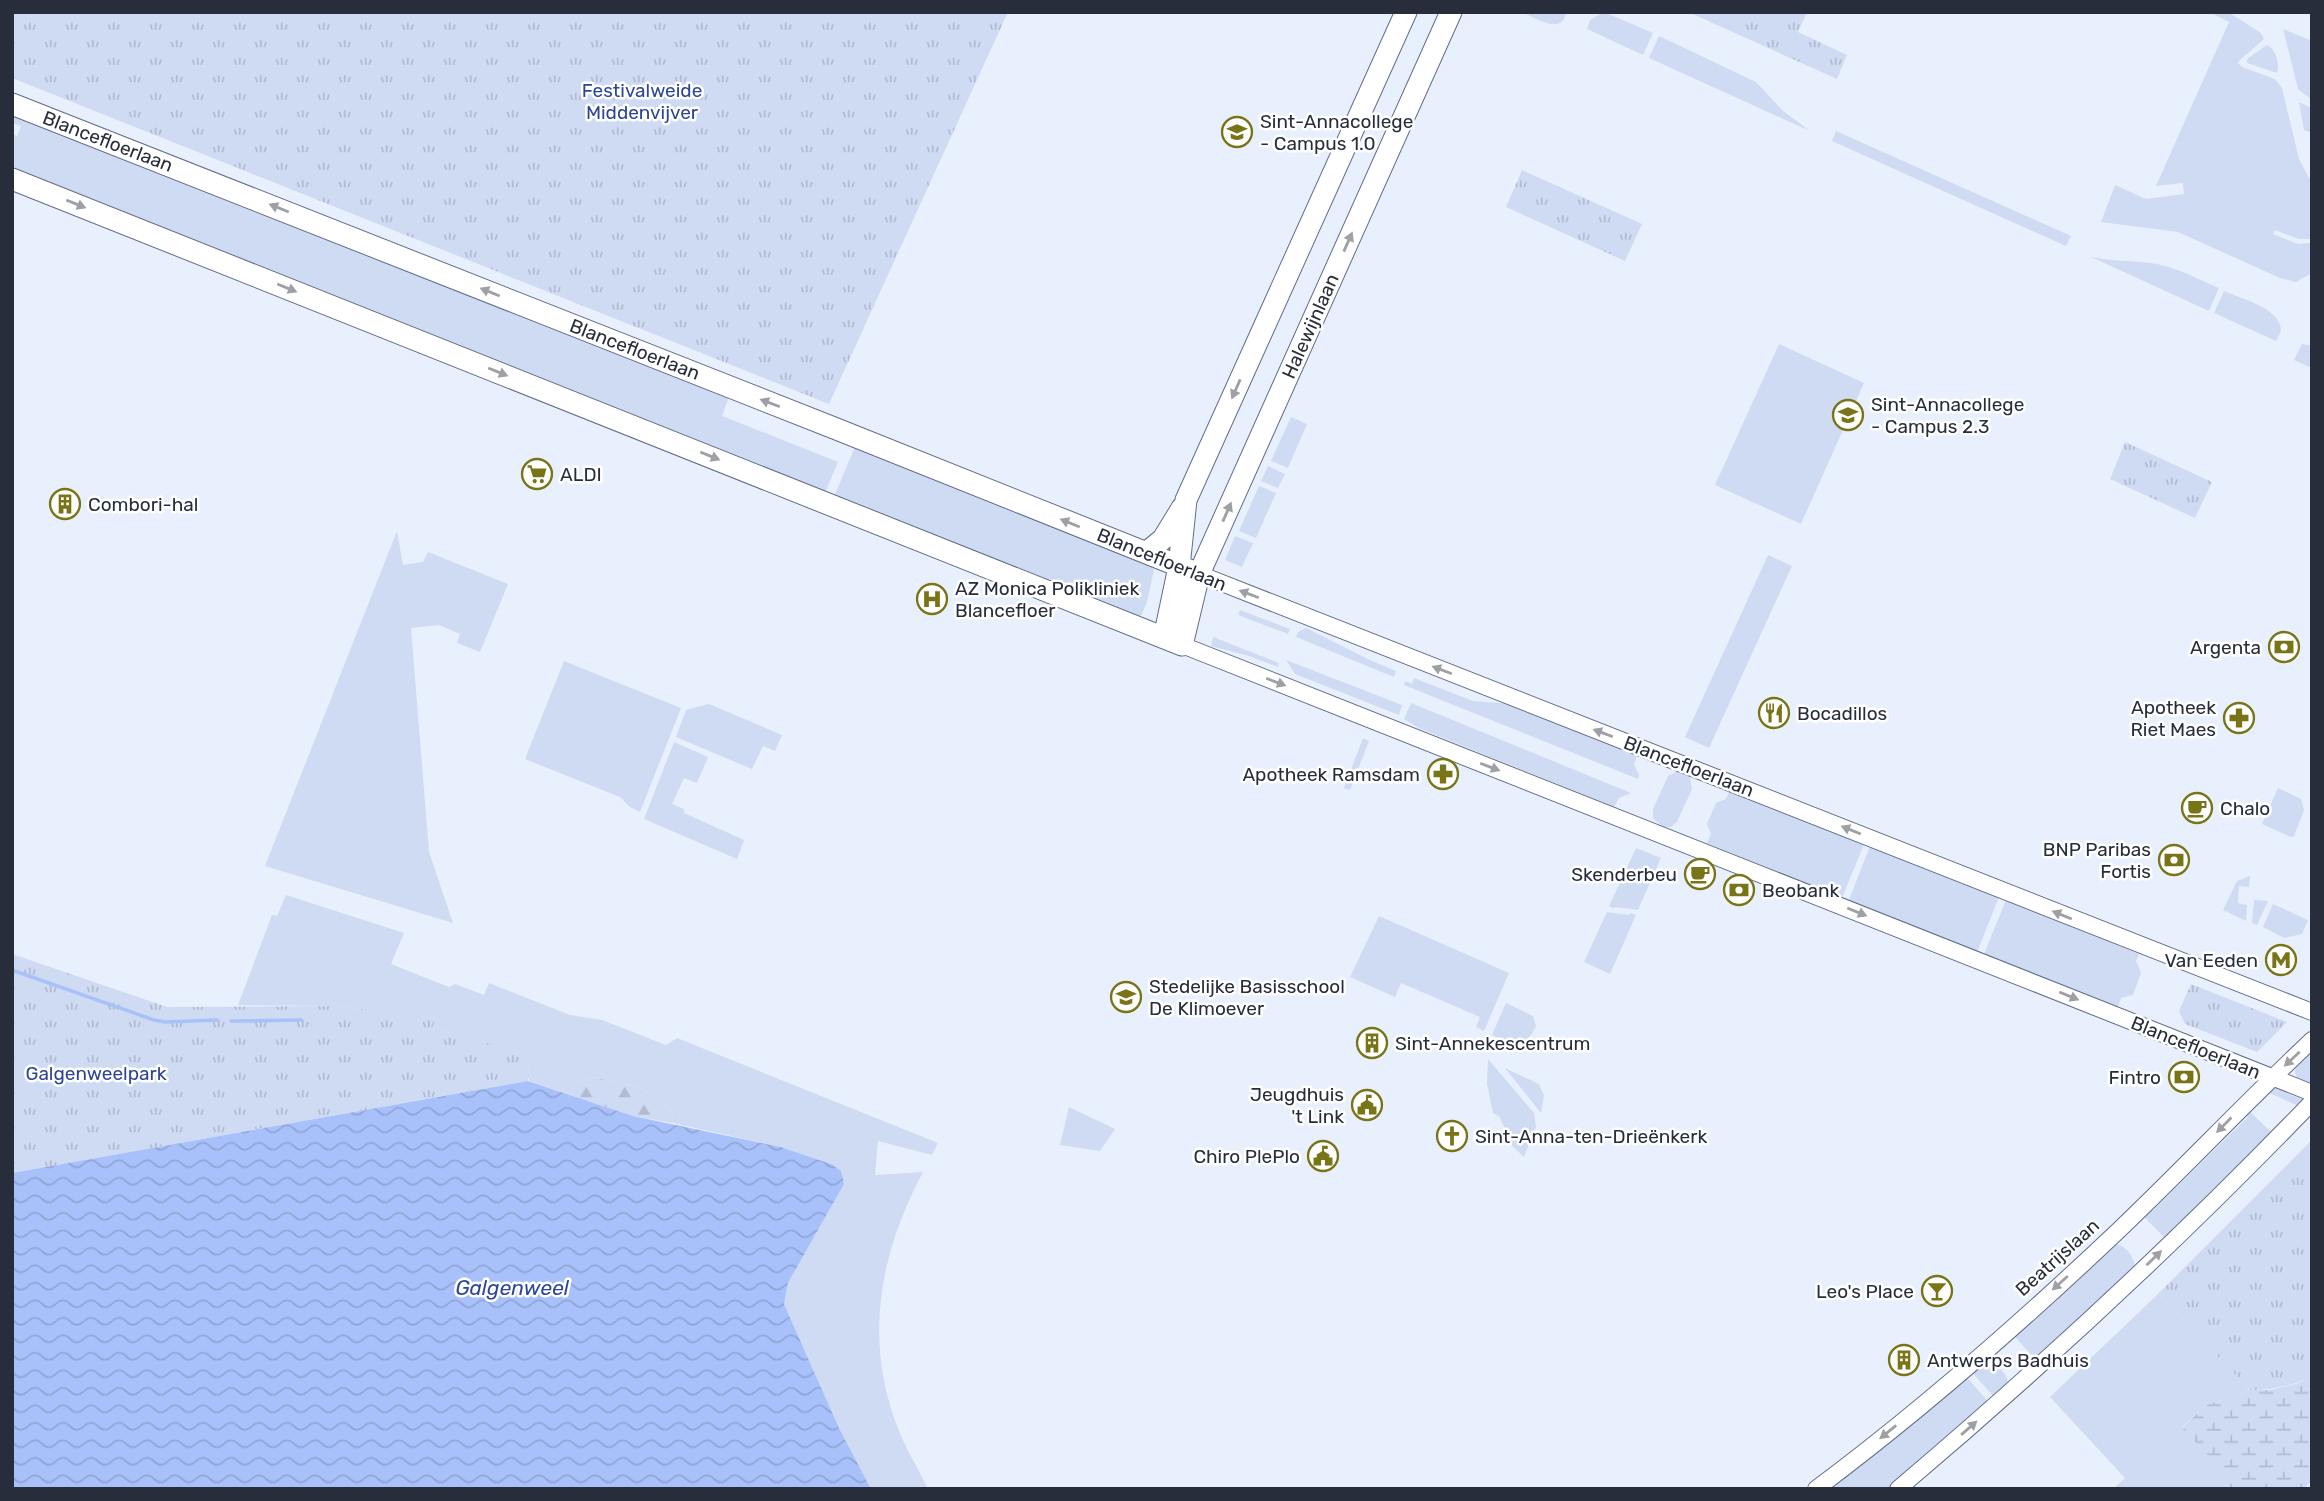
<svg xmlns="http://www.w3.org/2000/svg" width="2324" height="1501" font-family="Rubik,sans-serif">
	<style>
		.grass { fill: #cfdaf3 }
		.forest { fill: url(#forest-firs) }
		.wetland { fill: url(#wetland-marsh) }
		.park { fill: url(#park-tufts) }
		.water { fill: url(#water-waves) }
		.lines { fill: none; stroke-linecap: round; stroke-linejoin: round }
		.stream { stroke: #a9c1fa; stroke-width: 3.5 }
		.minor-casing { stroke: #606d8b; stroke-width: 18 }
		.major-casing { stroke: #606d8b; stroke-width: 23 }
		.minor { stroke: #fff; stroke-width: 16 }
		.major { stroke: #fff; stroke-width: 21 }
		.oneway { fill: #9ea0a6 }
		.labels { text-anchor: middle; stroke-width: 5; stroke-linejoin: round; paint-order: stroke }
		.park-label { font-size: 19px; fill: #2c4697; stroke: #fff }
		.poi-label { font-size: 19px; fill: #272d3a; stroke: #fff; text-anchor: start }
		.street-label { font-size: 19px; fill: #272d3a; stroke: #fff }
		.water-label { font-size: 21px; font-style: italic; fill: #2d4798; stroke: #fff }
	</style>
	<defs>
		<pattern id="forest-firs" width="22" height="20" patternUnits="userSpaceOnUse" patternTransform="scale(1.75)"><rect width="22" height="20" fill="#cfdaf3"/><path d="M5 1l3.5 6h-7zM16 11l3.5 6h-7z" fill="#b2bbd1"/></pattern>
		<pattern id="wetland-marsh" width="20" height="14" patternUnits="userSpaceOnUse" patternTransform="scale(1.75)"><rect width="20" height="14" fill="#cfdaf3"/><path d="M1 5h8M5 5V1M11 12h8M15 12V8" fill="none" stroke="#b2bbd1"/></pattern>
		<pattern id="park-tufts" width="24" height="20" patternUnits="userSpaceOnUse" patternTransform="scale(1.75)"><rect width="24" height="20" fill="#cfdaf3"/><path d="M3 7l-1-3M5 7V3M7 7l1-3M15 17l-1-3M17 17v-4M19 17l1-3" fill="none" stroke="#b2bbd1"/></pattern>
		<pattern id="water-waves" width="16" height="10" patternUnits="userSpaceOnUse" patternTransform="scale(1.75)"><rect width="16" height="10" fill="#a9c1fa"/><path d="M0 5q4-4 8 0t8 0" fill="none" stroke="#91a6d7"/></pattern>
	</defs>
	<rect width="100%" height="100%" fill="#e9f0fd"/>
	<path class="grass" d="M 1522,12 L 1566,12 C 1563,36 1536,18 1522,12 Z
		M 1604,12 L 1653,33 L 1643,55 L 1587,29 L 1590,20 Z
		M 2209,12 L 2228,12 L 2261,33 L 2264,39 L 2240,60 L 2238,63 L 2242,67 L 2275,79 L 2282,88 L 2299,159 L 2312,183 L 2312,239 L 2299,239 L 2275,230 L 2273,234 L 2298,244 L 2312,243 L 2312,273 L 2296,282 L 2280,278 L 2178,232 L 2101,222 L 2115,185 L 2146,199 L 2184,194 L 2183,183 L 2156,186 L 2229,22 Z
		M 2283,29 L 2312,41 L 2312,100 L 2298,89 Z
		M 1659,36 L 1756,82 L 1783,111 L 1810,131 L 1649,58 Z
		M 2267,45 C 2276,49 2280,64 2277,73 L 2247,63 L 2247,59 Z
		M 2299,102 L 2312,108 L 2312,133 L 2304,130 Z
		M 12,110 L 730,394 L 722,416 L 838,462 L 825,493 L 12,173 L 12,134 L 17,136 L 21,126 L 12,123 Z
		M 1836,131 L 2071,236 L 2066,246 L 1832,141 Z
		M 2089,256 C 2110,262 2129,260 2150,263 C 2175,266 2197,279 2219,288 L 2209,311 Z
		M 2224,291 C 2242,299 2281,308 2281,331 L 2276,341 L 2214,313 Z
		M 1779,344 L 1864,383 L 1801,524 L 1715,485 Z
		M 2302,344 L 2312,346 L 2312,368 L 2294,360 Z
		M 1291,417 L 1307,424 L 1288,468 L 1271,461 Z
		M 856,444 L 1150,564 L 1154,570 L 1147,602 L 1141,616 L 1134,616 L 834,497 Z
		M 1268,466 L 1285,474 L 1278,488 L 1261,481 Z
		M 1259,486 L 1276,493 L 1256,538 L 1239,531 Z
		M 397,531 L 403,565 L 423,562 L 428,552 L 508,584 L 480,652 L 457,643 L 460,634 L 439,625 L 411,628 L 429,852 L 453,923 L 265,866 Z
		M 1235,536 L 1253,543 L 1242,567 L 1225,560 Z
		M 1768,555 L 1792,566 L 1709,748 L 1685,737 Z
		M 1240,610 L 1290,629 L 1288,634 L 1238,615 Z
		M 1306,628 L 1370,660 L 1396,671 L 1394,677 L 1296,637 L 1298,632 Z
		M 1213,637 L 1279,663 L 1278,667 L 1249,656 L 1211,646 Z
		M 1286,660 L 1402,705 L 1399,715 L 1295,674 Z
		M 564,661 L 681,708 L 640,812 L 630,807 L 620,797 L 525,759 Z
		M 1414,678 L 1473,701 L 1512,704 L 1638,754 L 1634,764 L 1639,775 L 1638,779 L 1404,685 L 1405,681 L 1412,684 Z
		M 1411,703 L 1631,793 L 1619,798 L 1614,807 L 1419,728 L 1404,719 Z
		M 709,704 L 782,735 L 775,751 L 763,746 L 752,769 L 676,737 L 686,710 Z
		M 1363,738 L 1369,741 L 1350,790 L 1344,788 Z
		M 674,742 L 708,757 L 697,783 L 684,778 L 672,804 L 684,809 L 684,813 L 744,840 L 737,859 L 644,819 Z
		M 1678,771 L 1690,777 L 1692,789 L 1677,822 L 1671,827 L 1663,827 L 1653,818 L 1653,809 L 1668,776 Z
		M 2278,788 L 2301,799 L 2304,810 L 2294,836 L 2291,837 L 2262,824 Z
		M 1730,790 L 1864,844 L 1842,898 L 1707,843 L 1711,834 L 1707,824 L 1716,803 L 1726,799 Z
		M 1870,846 L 1999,897 L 1977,952 L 1849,900 Z
		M 1636,848 L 1661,858 L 1638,910 L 1615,907 L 1614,909 L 1609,906 Z
		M 2250,876 L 2249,887 L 2239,886 L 2238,903 L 2247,905 L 2246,921 L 2223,910 L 2237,881 Z
		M 286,895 L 404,933 L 391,964 L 449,987 L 455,984 L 484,995 L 489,983 L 570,1015 L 602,1020 L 666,1045 L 677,1038 L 938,1143 L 932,1155 L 878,1141 L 875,1175 L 923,1172 C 879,1255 863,1341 899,1431 C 907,1451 919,1470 928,1489 L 871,1489 L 839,1428 L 784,1304 L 788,1283 L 844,1184 L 831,1164 L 781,1147 L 673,1123 L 671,1108 L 637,1086 L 590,1077 L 559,1091 L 529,1081 L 530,1055 L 432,1028 L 435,1018 L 338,1006 L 238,1005 L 272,915 L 277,916 Z
		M 2006,900 L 2139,954 L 2136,961 L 2141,973 L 2133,995 L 2121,998 L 2118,1007 L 1984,954 Z
		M 2254,900 L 2268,901 L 2257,925 L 2252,923 Z
		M 2273,904 L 2308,920 L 2302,934 L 2284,938 L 2263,927 Z
		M 1607,912 L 1629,915 L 1630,913 L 1636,915 L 1610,974 L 1584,962 Z
		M 1379,916 L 1509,973 L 1484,1031 L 1476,1027 L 1480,1017 L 1401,983 L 1395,997 L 1350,977 Z
		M 1506,1003 L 1533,1016 L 1536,1026 C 1526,1050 1511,1043 1492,1035 Z
		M 2312,1048 L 2312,1084 L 2297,1078 C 2290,1064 2303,1057 2312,1048 Z
		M 1488,1059 L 1534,1113 L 1536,1127 L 1524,1157 L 1505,1139 L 1507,1133 L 1499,1116 L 1493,1113 L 1487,1084 Z
		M 1505,1068 L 1539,1084 L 1544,1096 L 1541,1113 Z
		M 2273,1088 L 2302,1099 L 2304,1101 L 2301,1107 L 2267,1092 Z
		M 1069,1107 L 1115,1129 L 1100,1151 L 1060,1145 Z
		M 2248,1110 L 2271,1132 L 2171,1230 L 2173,1234 L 2167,1240 L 2142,1215 L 2149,1208 L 2152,1211 L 2248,1117 L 2245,1113 Z
		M 2113,1244 C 2125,1244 2134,1256 2135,1267 L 2038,1362 L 2014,1336 Z
		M 2158,1294 L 2250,1390 L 2206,1405 L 2182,1427 L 2221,1469 L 2228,1489 L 2113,1489 L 2125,1478 L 2050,1397 Z
		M 1988,1359 C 1995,1363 2011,1376 2007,1385 C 2005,1390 1998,1394 1995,1398 L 1970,1370 Z
		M 1965,1375 L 1990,1404 L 1887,1489 L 1824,1489 Z"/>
	<path class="forest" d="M 590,1077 L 637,1086 L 671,1108 L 673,1123 L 633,1116 L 559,1091 Z"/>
	<path class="wetland" d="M 2312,1377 L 2312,1481 L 2303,1489 L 2228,1489 L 2221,1469 L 2182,1428 L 2206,1405 L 2250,1390 L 2270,1390 L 2296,1384 Z"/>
	<path class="park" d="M 12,12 L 1008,12 L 829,404 L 12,78 Z
		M 1688,12 L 1807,12 L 1798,32 L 1847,55 L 1837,79 Z
		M 1522,170 L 1642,224 L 1625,261 L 1506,207 Z
		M 2125,442 L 2212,482 L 2195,518 L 2110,479 Z
		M 12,954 L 167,1007 L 338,1006 L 436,1018 L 432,1028 L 531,1055 L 528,1081 L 12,1173 Z
		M 2191,984 L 2287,1022 L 2257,1052 L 2185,1024 L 2179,1011 Z
		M 2312,1140 L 2312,1377 C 2291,1386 2272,1390 2250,1390 L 2158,1294 Z"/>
	<path class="water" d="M 528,1081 L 633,1116 L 781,1147 L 831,1164 L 841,1171 L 844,1184 L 788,1283 L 784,1304 L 839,1428 L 871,1489 L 12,1489 L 12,1173 Z"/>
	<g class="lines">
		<path class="stream" d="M 12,970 L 154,1020 L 165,1022 L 217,1020
			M 231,1021 L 301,1020"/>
		<g class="minor-casing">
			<path id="minor" d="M 1199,574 L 2312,1012
				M 1182,645 L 2312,1093
				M 1816,1489 C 1922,1410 2023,1321 2119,1230 C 2184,1168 2246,1102 2312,1040
				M 1898,1489 C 2042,1367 2181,1238 2312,1102"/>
		</g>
		<g class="major-casing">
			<path id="major" d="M 12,104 L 834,428 L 1199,574
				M 12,179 L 1182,645 L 1199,574 L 1451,12
				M 1146,553 L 1163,539 L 1182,508
				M 1164,638 L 1179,567 L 1186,500 L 1406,12"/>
		</g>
		<use href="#minor" class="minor"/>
		<use href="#major" class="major"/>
	</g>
	<defs><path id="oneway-solid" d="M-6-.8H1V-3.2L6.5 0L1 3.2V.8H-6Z" transform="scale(1.75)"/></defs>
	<g class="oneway">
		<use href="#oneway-solid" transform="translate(76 204) rotate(22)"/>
		<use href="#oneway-solid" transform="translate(279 208) rotate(-158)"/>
		<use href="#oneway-solid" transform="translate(1348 242) rotate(-66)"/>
		<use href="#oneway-solid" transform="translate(287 288) rotate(22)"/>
		<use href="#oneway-solid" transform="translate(490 292) rotate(-158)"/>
		<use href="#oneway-solid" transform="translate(498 372) rotate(22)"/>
		<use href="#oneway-solid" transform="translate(1236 389) rotate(114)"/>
		<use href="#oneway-solid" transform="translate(770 403) rotate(-159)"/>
		<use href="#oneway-solid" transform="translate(710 456) rotate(22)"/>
		<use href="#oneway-solid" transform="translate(1227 512) rotate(-66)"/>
		<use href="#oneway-solid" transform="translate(1070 523) rotate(-158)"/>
		<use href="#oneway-solid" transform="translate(1249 594) rotate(-159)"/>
		<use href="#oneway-solid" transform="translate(1442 670) rotate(-159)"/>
		<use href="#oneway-solid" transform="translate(1276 682) rotate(21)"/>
		<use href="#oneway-solid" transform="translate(1603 733) rotate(-159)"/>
		<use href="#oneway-solid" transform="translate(1490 767) rotate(21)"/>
		<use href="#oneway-solid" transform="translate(1851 830) rotate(-158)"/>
		<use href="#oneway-solid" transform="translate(1857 912) rotate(22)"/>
		<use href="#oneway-solid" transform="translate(2062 915) rotate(-158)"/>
		<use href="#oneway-solid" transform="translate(2069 996) rotate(22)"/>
		<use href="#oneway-solid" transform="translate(2292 1059) rotate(137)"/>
		<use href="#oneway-solid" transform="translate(2224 1125) rotate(135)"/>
		<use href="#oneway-solid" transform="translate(2154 1258) rotate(-44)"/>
		<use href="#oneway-solid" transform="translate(2060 1283) rotate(138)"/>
		<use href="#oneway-solid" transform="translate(1969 1428) rotate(-41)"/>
		<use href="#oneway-solid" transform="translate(1888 1432) rotate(141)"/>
	</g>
	<defs>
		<g id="school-ring" transform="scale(1.575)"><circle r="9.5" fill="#fff" stroke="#7a7418" stroke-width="1.5"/><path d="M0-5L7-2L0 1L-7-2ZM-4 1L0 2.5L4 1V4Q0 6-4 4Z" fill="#7a7418"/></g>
		<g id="supermarket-ring" transform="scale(1.575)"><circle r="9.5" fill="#fff" stroke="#7a7418" stroke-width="1.5"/><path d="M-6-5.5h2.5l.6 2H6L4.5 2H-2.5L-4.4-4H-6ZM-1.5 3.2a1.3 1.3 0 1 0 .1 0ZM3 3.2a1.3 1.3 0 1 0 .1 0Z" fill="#7a7418"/></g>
		<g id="building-ring" transform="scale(1.575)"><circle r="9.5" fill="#fff" stroke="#7a7418" stroke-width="1.5"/><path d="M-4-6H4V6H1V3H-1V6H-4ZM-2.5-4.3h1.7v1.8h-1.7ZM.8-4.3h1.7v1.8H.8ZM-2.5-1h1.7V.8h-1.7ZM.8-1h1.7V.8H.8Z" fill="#7a7418"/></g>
		<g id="hospital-ring" transform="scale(1.575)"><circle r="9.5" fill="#fff" stroke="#7a7418" stroke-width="1.5"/><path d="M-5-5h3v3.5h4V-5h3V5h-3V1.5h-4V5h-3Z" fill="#7a7418"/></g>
		<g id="bank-ring" transform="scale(1.575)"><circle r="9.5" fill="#fff" stroke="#7a7418" stroke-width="1.5"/><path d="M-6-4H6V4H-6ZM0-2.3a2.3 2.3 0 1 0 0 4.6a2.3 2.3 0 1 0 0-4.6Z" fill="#7a7418"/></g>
		<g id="restaurant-ring" transform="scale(1.575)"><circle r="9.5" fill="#fff" stroke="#7a7418" stroke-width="1.5"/><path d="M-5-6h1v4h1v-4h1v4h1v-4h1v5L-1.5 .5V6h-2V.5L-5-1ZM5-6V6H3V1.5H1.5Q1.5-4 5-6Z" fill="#7a7418"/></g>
		<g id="pharmacy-ring" transform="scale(1.575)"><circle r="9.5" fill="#fff" stroke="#7a7418" stroke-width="1.5"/><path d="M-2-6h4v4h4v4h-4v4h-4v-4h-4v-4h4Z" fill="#7a7418"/></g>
		<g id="cafe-ring" transform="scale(1.575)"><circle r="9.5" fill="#fff" stroke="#7a7418" stroke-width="1.5"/><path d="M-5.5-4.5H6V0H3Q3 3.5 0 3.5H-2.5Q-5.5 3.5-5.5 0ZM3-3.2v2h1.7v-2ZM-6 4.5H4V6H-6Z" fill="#7a7418"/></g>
		<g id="metro-ring" transform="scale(1.575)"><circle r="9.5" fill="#fff" stroke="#7a7418" stroke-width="1.5"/><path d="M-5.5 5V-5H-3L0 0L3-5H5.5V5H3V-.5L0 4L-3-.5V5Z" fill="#7a7418"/></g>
		<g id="civic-ring" transform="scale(1.575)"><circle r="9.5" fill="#fff" stroke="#7a7418" stroke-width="1.5"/><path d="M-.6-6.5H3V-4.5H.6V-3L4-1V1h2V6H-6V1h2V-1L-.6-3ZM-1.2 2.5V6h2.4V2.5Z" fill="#7a7418"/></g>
		<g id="church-ring" transform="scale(1.575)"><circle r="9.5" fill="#fff" stroke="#7a7418" stroke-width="1.5"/><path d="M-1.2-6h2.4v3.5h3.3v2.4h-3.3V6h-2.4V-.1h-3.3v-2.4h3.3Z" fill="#7a7418"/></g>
		<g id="bar-ring" transform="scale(1.575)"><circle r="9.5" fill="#fff" stroke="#7a7418" stroke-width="1.5"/><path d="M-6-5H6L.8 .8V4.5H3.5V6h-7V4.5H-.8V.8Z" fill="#7a7418"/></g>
	</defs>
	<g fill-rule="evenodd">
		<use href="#school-ring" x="1237" y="132"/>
		<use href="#school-ring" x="1848" y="415"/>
		<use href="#supermarket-ring" x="537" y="474"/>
		<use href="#building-ring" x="65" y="504"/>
		<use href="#hospital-ring" x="932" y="599"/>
		<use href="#bank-ring" x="2284" y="647"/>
		<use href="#restaurant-ring" x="1774" y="713"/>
		<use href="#pharmacy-ring" x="2239" y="718"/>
		<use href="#pharmacy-ring" x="1443" y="774"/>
		<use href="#cafe-ring" x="2197" y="808"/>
		<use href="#bank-ring" x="2174" y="860"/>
		<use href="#cafe-ring" x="1700" y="874"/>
		<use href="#bank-ring" x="1739" y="890"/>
		<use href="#metro-ring" x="2281" y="960"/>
		<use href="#school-ring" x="1126" y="997"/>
		<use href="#building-ring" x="1372" y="1043"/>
		<use href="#bank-ring" x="2184" y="1077"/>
		<use href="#civic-ring" x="1367" y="1105"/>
		<use href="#church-ring" x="1452" y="1136"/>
		<use href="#civic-ring" x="1323" y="1156"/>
		<use href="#bar-ring" x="1937" y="1291"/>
		<use href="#building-ring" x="1904" y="1360"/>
	</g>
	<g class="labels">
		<g class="park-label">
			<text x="642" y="97">Festivalweide<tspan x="642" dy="22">Middenvijver</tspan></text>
			<text x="96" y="1080">Galgenweelpark</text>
		</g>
		<g class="poi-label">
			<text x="1260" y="128">Sint-Annacollege<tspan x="1260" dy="22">- Campus 1.0</tspan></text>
			<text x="1871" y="411">Sint-Annacollege<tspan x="1871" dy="22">- Campus 2.3</tspan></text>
			<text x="560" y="481">ALDI</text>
			<text x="88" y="511">Combori-hal</text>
			<text x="955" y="595">AZ Monica Polikliniek<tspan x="955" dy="22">Blancefloer</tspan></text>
			<text x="2261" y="654" text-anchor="end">Argenta</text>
			<text x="2216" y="714" text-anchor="end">Apotheek<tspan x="2216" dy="22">Riet Maes</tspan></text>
			<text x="1797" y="720">Bocadillos</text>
			<text x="1420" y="781" text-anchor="end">Apotheek Ramsdam</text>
			<text x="2220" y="815">Chalo</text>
			<text x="2151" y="856" text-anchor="end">BNP Paribas<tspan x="2151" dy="22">Fortis</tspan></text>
			<text x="1677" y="881" text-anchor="end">Skenderbeu</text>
			<text x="1762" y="897">Beobank</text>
			<text x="2258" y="967" text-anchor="end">Van Eeden</text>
			<text x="1149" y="993">Stedelijke Basisschool<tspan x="1149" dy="22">De Klimoever</tspan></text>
			<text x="1395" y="1050">Sint-Annekescentrum</text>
			<text x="2161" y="1084" text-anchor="end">Fintro</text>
			<text x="1344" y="1101" text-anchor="end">Jeugdhuis<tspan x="1344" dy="22">'t Link</tspan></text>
			<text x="1475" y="1143">Sint-Anna-ten-Drieënkerk</text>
			<text x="1300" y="1163" text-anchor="end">Chiro PlePlo</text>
			<text x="1914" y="1298" text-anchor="end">Leo's Place</text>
			<text x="1927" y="1367">Antwerps Badhuis</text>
		</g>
		<g class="street-label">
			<text transform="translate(108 141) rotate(21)" y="7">Blancefloerlaan</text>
			<text transform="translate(1310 326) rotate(-66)" y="7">Halewijnlaan</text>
			<text transform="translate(635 349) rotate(21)" y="7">Blancefloerlaan</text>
			<text transform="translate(1162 559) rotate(22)" y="7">Blancefloerlaan</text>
			<text transform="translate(1689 766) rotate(21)" y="7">Blancefloerlaan</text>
			<text transform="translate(2196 1047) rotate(22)" y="7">Blancefloerlaan</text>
			<text transform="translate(2057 1257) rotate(-42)" y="7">Beatrijslaan</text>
		</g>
		<g class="water-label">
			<text x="512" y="1295">Galgenweel</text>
		</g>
	</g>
	<rect width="2324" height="1501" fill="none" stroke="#272d3a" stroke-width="28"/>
</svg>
